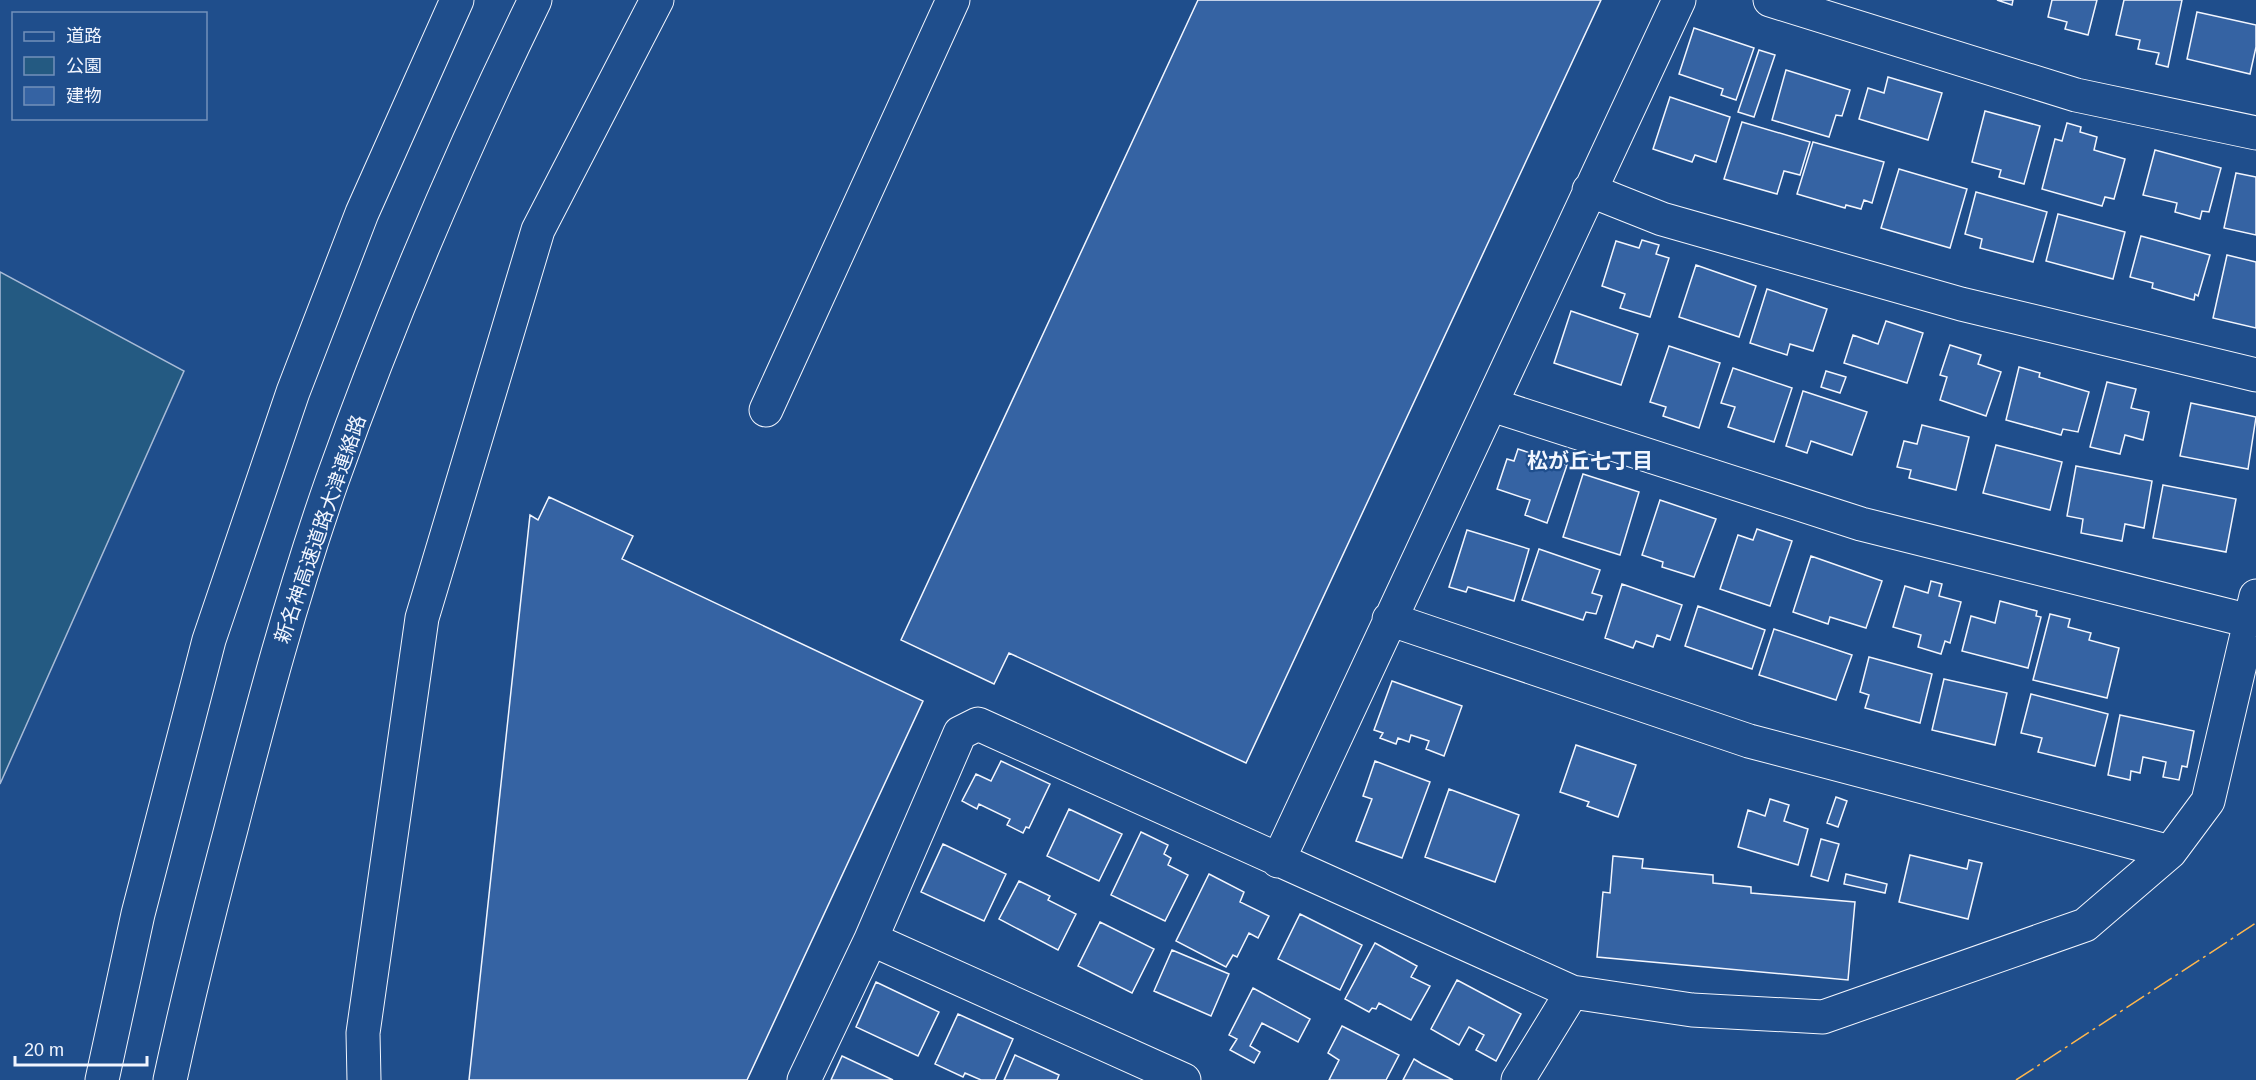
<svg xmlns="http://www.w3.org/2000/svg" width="2256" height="1080" font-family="Helvetica,'Noto Sans JP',sans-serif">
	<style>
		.green { fill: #245a82; stroke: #a8bbd7; stroke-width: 1.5 }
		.building { fill: #3563a3; stroke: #f2f6ff; stroke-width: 1.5 }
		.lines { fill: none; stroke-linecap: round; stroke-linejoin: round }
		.minor-casing { stroke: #f2f6ff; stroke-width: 35 }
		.highway-casing { stroke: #f2f6ff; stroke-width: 35 }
		.minor { stroke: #1f4e8c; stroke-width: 33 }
		.highway { stroke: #1f4e8c; stroke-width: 33 }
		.power { stroke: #ffb74d; stroke-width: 1.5; stroke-dasharray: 21 4.5 3 4.5; stroke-linecap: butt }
		.labels { text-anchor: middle; stroke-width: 4.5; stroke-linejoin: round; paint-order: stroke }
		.street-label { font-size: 20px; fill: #f2f6ff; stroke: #1f4e8c }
		.neighbourhood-label { font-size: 21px; font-weight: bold; fill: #f2f6ff; stroke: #1f4e8c }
	</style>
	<rect width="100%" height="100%" fill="#1f4e8c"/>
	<path class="green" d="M 0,272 L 184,371 L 0,784 Z"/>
	<path class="building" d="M 1198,0 L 1601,0 L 1246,763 L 1009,653 L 994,684 L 901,640 Z
		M 1997,0 L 2013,0 L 2012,5 Z
		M 2052,0 L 2097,0 L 2088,35 L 2065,29 L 2067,22 L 2048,17 Z
		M 2124,0 L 2182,0 L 2168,67 L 2156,64 L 2159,53 L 2138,49 L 2140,40 L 2116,35 Z
		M 2197,12 L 2256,25 L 2256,47 L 2250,74 L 2187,59 Z
		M 1694,28 L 1754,48 L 1736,100 L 1721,95 L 1723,89 L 1679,74 Z
		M 1759,50 L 1775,55 L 1754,117 L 1738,112 Z
		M 1786,70 L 1850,90 L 1842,116 L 1836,115 L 1829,137 L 1772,120 Z
		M 1888,77 L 1942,93 L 1928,140 L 1859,119 L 1868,88 L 1884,93 Z
		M 1670,97 L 1730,117 L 1716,162 L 1695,155 L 1692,162 L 1653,149 Z
		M 1985,111 L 2040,126 L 2024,184 L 1999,177 L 2001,170 L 1972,162 Z
		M 1742,122 L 1810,142 L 1800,175 L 1784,171 L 1777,194 L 1724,179 Z
		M 2067,123 L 2081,127 L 2080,132 L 2097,137 L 2094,150 L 2125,159 L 2114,199 L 2105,197 L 2102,206 L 2042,189 L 2055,139 L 2062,141 Z
		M 1813,142 L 1884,162 L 1872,203 L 1864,200 L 1861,209 L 1846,205 L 1845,208 L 1797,194 Z
		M 2155,150 L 2221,168 L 2209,212 L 2202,211 L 2200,219 L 2175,212 L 2177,203 L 2143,195 Z
		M 1899,169 L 1967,189 L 1950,248 L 1881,228 Z
		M 2236,173 L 2256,177 L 2256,235 L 2224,228 Z
		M 1976,192 L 2047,212 L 2033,262 L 1980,248 L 1982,239 L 1965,234 Z
		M 2058,214 L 2125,232 L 2113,279 L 2046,261 Z
		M 2141,236 L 2210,255 L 2198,296 L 2195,294 L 2194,300 L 2152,288 L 2153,283 L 2130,277 Z
		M 1642,240 L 1659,245 L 1656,254 L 1669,258 L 1650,317 L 1620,308 L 1625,294 L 1602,286 L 1616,241 L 1639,248 Z
		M 2227,255 L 2256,262 L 2256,328 L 2213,318 Z
		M 1696,265 L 1756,286 L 1739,337 L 1679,317 Z
		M 1767,289 L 1827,309 L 1813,351 L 1790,344 L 1787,355 L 1750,343 Z
		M 1571,311 L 1638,334 L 1621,385 L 1554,363 Z
		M 1886,321 L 1923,333 L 1907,383 L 1844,363 L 1853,335 L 1878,344 Z
		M 1950,345 L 1981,355 L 1978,364 L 2001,372 L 1986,416 L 1940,400 L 1947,377 L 1940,375 Z
		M 1669,346 L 1720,363 L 1699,428 L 1663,416 L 1666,407 L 1650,402 Z
		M 2019,367 L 2040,373 L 2039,377 L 2089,392 L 2078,432 L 2063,429 L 2061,435 L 2006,420 Z
		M 1733,368 L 1792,388 L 1774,442 L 1728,427 L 1735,407 L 1721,403 Z
		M 1826,371 L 1846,377 L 1840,393 L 1821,387 Z
		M 2107,382 L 2136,389 L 2131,408 L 2149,412 L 2143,440 L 2125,435 L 2120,454 L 2090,447 Z
		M 1803,391 L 1867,412 L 1852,455 L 1811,441 L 1807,453 L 1786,446 Z
		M 2191,403 L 2256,417 L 2248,469 L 2180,456 Z
		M 1922,425 L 1969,437 L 1956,490 L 1909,478 L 1911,470 L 1897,467 L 1904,441 L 1917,444 Z
		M 1996,445 L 2062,462 L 2050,510 L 1983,493 Z
		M 1518,449 L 1567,465 L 1547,523 L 1525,515 L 1530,500 L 1497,489 L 1507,459 L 1514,461 Z
		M 2076,466 L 2152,481 L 2144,528 L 2125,524 L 2122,541 L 2081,533 L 2083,519 L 2067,516 Z
		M 1583,474 L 1639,492 L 1620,555 L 1563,537 Z
		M 2163,485 L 2236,499 L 2226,552 L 2153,538 Z
		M 549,497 L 633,536 L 622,559 L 923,701 L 747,1080 L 469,1080 L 530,515 L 538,520 Z
		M 1660,500 L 1716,519 L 1694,577 L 1662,567 L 1663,562 L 1642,555 Z
		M 1757,529 L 1792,541 L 1770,606 L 1720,589 L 1738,535 L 1753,540 Z
		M 1467,530 L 1529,549 L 1514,601 L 1468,587 L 1466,592 L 1449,587 Z
		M 1539,549 L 1600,570 L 1592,593 L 1602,596 L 1596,614 L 1586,612 L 1583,620 L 1522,600 Z
		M 1811,556 L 1882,581 L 1866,628 L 1830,617 L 1828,624 L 1793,612 Z
		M 1931,581 L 1942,584 L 1939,596 L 1961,602 L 1950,643 L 1945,641 L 1941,654 L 1918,647 L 1921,635 L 1893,627 L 1905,586 L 1928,593 Z
		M 1622,584 L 1682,605 L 1670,640 L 1657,635 L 1653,647 L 1636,641 L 1633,648 L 1605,638 Z
		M 2000,601 L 2037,611 L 2036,616 L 2041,617 L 2028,668 L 1962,651 L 1971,616 L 1995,623 Z
		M 1698,606 L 1765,630 L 1752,669 L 1685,646 Z
		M 2050,614 L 2070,619 L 2068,627 L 2091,633 L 2089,640 L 2119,648 L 2107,698 L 2033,680 Z
		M 1774,629 L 1852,655 L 1836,700 L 1759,675 Z
		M 1869,657 L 1932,674 L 1920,723 L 1865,708 L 1869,695 L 1860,692 Z
		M 1944,679 L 2007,693 L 1995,745 L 1932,730 Z
		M 1392,681 L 1462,706 L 1444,756 L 1426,749 L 1429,741 L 1411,735 L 1409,742 L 1398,738 L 1396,744 L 1380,738 L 1383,733 L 1374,730 Z
		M 2031,694 L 2108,714 L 2095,766 L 2038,752 L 2042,738 L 2021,733 Z
		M 2120,715 L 2194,731 L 2187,767 L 2182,766 L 2179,780 L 2163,777 L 2166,762 L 2143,757 L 2140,773 L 2131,771 L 2130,780 L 2108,775 Z
		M 1576,745 L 1636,765 L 1618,817 L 1587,806 L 1589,802 L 1560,792 Z
		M 1001,761 L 1050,784 L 1029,828 L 1026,827 L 1023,833 L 1007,825 L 1010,819 L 979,804 L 977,809 L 962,801 L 976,774 L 991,781 Z
		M 1375,761 L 1430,782 L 1402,858 L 1356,841 L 1372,799 L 1363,796 Z
		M 1449,789 L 1519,815 L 1495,882 L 1425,857 Z
		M 1836,797 L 1847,801 L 1838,827 L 1827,823 Z
		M 1770,799 L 1789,805 L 1784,821 L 1808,829 L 1798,865 L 1738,847 L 1748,810 L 1765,816 Z
		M 1069,809 L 1122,834 L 1099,881 L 1047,856 Z
		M 1141,832 L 1168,845 L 1164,854 L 1171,858 L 1168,865 L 1188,875 L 1165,921 L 1111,895 Z
		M 1821,839 L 1839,844 L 1828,881 L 1811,876 Z
		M 943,844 L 1006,874 L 984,921 L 921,892 Z
		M 1910,855 L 1967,869 L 1969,860 L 1982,863 L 1968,919 L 1899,902 Z
		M 1613,856 L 1643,859 L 1642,868 L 1713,875 L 1713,883 L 1751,887 L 1751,893 L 1855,902 L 1848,980 L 1597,957 L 1603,892 L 1610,893 Z
		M 1209,874 L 1244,892 L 1240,902 L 1269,916 L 1258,938 L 1249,933 L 1237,957 L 1233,955 L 1226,967 L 1176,941 Z
		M 1846,874 L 1887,884 L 1885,893 L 1844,884 Z
		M 1019,881 L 1050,896 L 1048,900 L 1076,914 L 1058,950 L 999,919 Z
		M 1300,914 L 1362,945 L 1340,990 L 1278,959 Z
		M 1100,922 L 1154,949 L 1132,993 L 1078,966 Z
		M 1375,943 L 1417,966 L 1411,977 L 1430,986 L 1411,1020 L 1379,1003 L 1376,1009 L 1372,1008 L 1369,1012 L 1345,999 Z
		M 1172,950 L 1229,974 L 1211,1016 L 1154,991 Z
		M 1457,980 L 1521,1014 L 1496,1061 L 1476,1050 L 1484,1035 L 1469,1027 L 1459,1045 L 1431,1029 Z
		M 876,982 L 939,1012 L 918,1056 L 856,1027 Z
		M 1253,988 L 1310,1019 L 1298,1042 L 1262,1023 L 1250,1046 L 1260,1052 L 1254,1063 L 1230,1050 L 1237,1039 L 1229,1035 Z
		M 958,1014 L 1013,1039 L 995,1080 L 981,1080 L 965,1073 L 963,1077 L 935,1064 Z
		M 1342,1026 L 1399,1055 L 1386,1080 L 1329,1080 L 1339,1060 L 1328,1053 Z
		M 1015,1055 L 1059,1075 L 1057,1080 L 1004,1080 Z
		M 842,1056 L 893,1080 L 831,1080 Z
		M 1414,1059 L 1422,1064 L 1453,1080 L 1403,1080 Z"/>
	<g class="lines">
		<g class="minor-casing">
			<path id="minor" d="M 1770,0 L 2076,95 L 2256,133
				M 1589,190 L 1662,219 L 1961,304 L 2256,375
				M 1492,405 L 1861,524 L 2250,621
				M 766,410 L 953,0
				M 1389,619 L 1749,741 L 2170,852
				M 1278,861 L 1679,0
				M 871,939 L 1184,1080
				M 364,1080 L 363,1033 L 422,618 L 538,230 L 657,0
				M 804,1080 L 871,939 L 960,733 L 978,724 L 1572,992 L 1692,1010 L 1823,1017 L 2085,925 L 2170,852 L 2208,801 L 2256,596
				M 1518,1080 L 1572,992"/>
		</g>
		<g class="highway-casing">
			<path id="highway" d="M 102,1080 L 138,914 L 209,640 L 293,392 L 362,213 L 457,0
				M 170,1080 C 188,996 209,912 231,829 C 261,712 292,595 332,481 C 390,318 459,156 535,0"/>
		</g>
		<use href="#minor" class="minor"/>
		<use href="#highway" class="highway"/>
		<path class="power" d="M 2016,1080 L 2256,923"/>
	</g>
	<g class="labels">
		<g class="street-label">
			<text transform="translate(320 529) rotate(-71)" y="7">新名神高速道路大津連絡路</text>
		</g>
		<g class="neighbourhood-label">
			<text x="1590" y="468">松が丘七丁目</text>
		</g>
	</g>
	<rect x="12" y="12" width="195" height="108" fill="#1f4e8c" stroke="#7391ba" stroke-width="1.5"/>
	<rect x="24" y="32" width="30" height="9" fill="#1f4e8c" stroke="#7391ba" stroke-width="1.5"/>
	<text x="66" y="42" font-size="18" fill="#f2f6ff">道路</text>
	<rect x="24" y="57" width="30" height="18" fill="#245a82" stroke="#7391ba" stroke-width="1.5"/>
	<text x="66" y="72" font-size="18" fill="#f2f6ff">公園</text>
	<rect x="24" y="87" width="30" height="18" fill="#3563a3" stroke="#7391ba" stroke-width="1.5"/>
	<text x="66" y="102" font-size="18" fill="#f2f6ff">建物</text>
	<path d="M15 1056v9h132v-9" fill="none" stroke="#f2f6ff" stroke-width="3"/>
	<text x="24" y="1056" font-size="18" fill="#f2f6ff" stroke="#1f4e8c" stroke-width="4.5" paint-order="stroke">20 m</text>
</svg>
